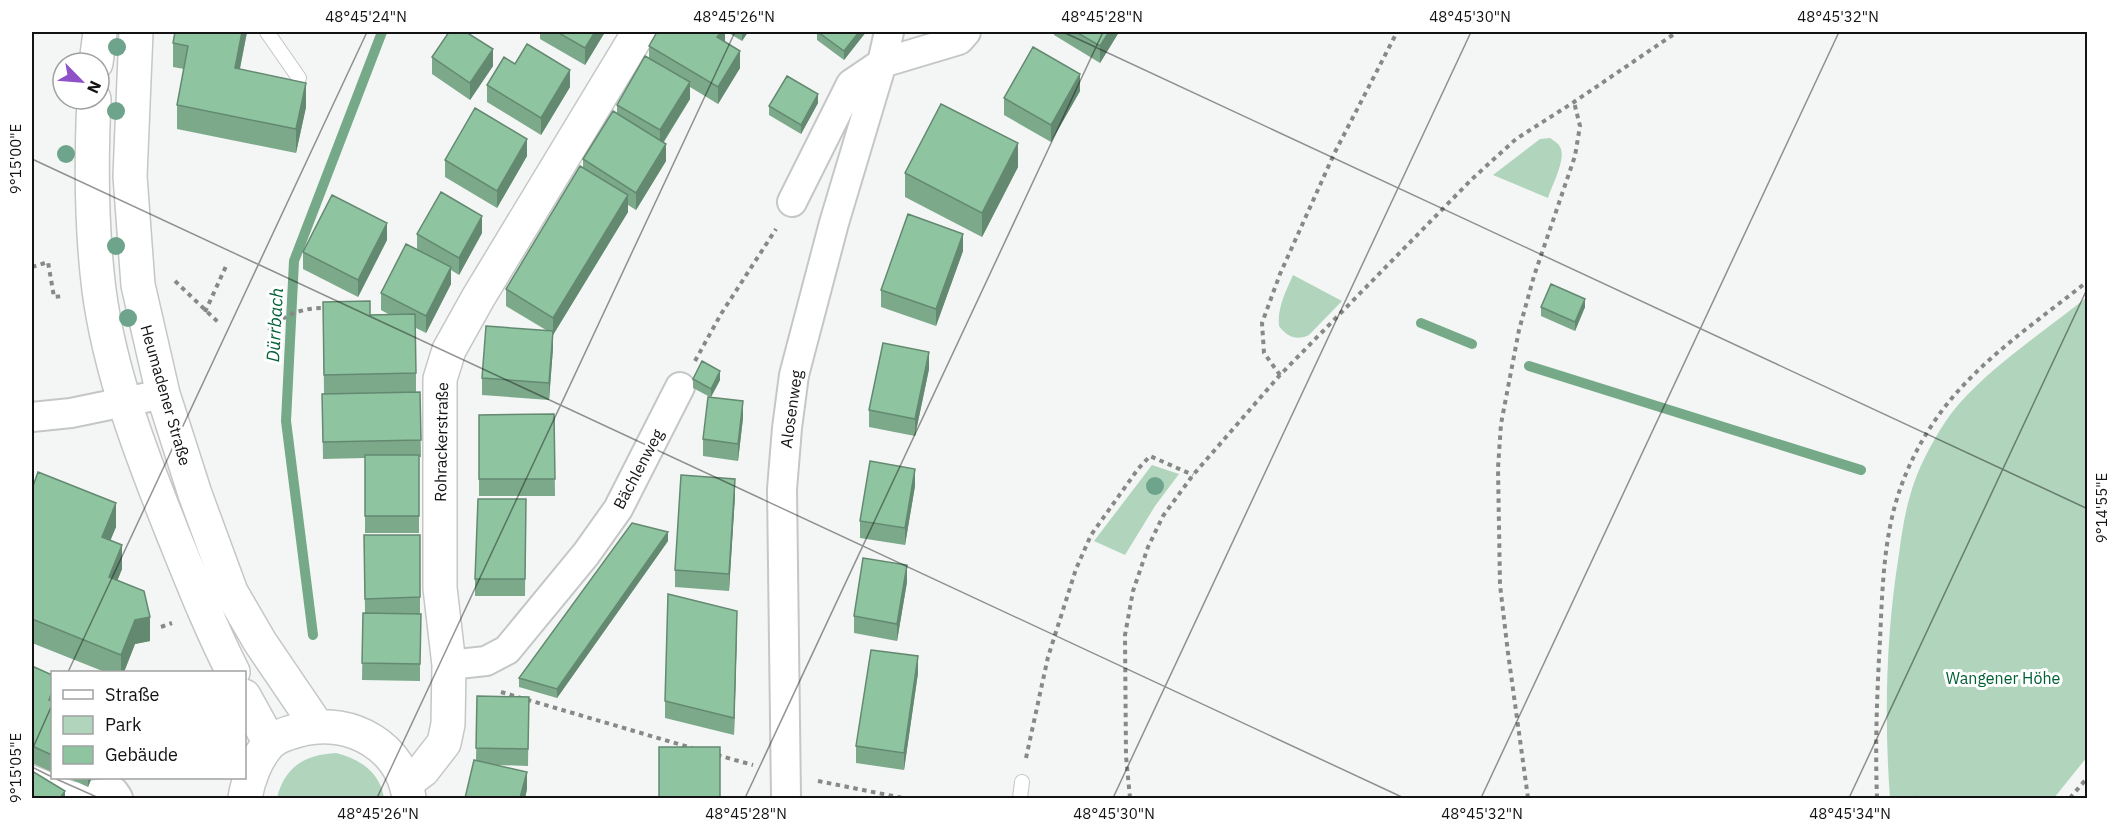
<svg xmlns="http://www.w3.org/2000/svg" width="2119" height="830" font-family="'IBM Plex Sans',sans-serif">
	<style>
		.green { fill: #b0d5bc }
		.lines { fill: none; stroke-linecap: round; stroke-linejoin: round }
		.stream { stroke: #75a987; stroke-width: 10 }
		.service-casing { stroke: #c4c7c5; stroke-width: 16 }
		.minor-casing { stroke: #c4c7c5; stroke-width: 32 }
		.tertiary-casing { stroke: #c4c7c5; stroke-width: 36 }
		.secondary-casing { stroke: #c4c7c5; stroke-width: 36 }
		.path { stroke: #878987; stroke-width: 4; stroke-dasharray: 4.5 4.5; stroke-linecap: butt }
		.service { stroke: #fff; stroke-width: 14 }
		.minor { stroke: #fff; stroke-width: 28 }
		.tertiary { stroke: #fff; stroke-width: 33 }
		.secondary { stroke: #fff; stroke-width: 33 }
		.tree { fill: #6ea48c }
		.wall { fill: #7ba98a }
		.shaded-wall { fill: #648971 }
		.building { fill: #8fc4a1; stroke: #648971; stroke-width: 1.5 }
		.ticks { fill: none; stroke: #121312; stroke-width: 1.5; stroke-opacity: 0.45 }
		.labels { text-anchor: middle; stroke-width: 6; stroke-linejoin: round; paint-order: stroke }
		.street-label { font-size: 16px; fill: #121312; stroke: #fff }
		.park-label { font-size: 16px; fill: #026137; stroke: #fff }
		.water-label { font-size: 18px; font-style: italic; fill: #046238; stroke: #fff }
		.neatline { fill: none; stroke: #121312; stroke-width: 2 }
		.ticks-label { font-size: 15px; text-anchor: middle; fill: #121312 }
	</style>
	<rect width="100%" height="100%" fill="#f3f6f4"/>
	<path class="green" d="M 1550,138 C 1554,141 1559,143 1561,149 C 1565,162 1552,185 1548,198 L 1493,175 L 1540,139 Z
		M 1293,275 L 1342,301 L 1309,335 C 1297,341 1287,337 1279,326 C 1277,308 1286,291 1293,275 Z
		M 2087,297 L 2087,757 L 2054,798 L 1890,798 C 1884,717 1886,634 1899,554 C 1902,530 1906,506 1914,483 C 1922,460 1936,435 1950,415 C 1982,372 2045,331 2087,297 Z
		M 1152,465 L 1179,474 L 1155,506 L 1125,555 L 1094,541 Z
		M 336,753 C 360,759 380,772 384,798 L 277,798 C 285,766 305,755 336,753 Z"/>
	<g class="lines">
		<path class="stream" d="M 1421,323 L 1472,344
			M 1529,366 L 1861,470
			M 313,635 L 286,421 L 294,261 L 382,32"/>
		<g class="service-casing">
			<path id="service" d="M 267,32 L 299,78
				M 1020,798 L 1022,782"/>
		</g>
		<g class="minor-casing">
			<path id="minor" d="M 792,202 L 851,84 L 882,63 L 959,40 L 966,32
				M 32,417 L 71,413 L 163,394
				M 449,665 L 486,661 L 507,650 L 586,554 L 618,509 L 680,387
				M 32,780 L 74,797 L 114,792 L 118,798
				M 786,798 L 782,489 L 787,428 L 794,375 L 834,223 L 882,63 L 889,32"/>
		</g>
		<g class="tertiary-casing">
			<path id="tertiary" d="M 407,782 L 423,770 L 444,743 L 448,724 L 449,665 L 440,588 L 440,379 L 449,350 L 478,298 L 639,32"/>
		</g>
		<g class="secondary-casing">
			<path id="secondary" d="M 136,32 L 130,176 L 138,285 L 163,394 L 195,494 L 231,592 L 260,642 L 317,726
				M 96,63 L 100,32
				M 94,99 C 91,163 91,226 99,290 C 110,374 142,456 173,534 C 192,581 210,627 233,672
				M 244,696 L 270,743
				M 245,798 C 248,780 256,758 269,744 C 277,735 292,732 303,729 C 352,718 402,747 409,798"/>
		</g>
		<path class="path" d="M 32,267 L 48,262 L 54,297 L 64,296
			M 175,281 L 220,324
			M 205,312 L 227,264
			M 269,331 C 282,314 306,307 327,308
			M 695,361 L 721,314 L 776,229
			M 1280,375 L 1264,353 L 1262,323 L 1280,274 L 1334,154 L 1397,32
			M 161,627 L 172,623
			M 501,692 L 692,748
			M 717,755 L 753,765
			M 1026,758 L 1048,657 L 1076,569 L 1091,535 L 1138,469 L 1150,456 L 1193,475
			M 818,781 L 903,798
			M 1915,797 L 1916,798
			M 1130,798 L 1126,756 L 1125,635 L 1133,591 L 1148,547 L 1163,516 L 1193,475 L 1280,375 L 1472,179 L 1516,139 L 1574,102 L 1677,32
			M 1528,798 L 1508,653 L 1500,585 L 1498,468 L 1501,424 L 1519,330 L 1534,276 L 1575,156 L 1580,126 L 1574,102
			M 1877,798 C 1875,745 1877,693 1880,640 C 1882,598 1883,554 1893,513 C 1904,468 1928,424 1959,390 C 1996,349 2044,316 2088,281
			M 2070,798 L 2088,777"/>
		<use href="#service" class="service"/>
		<use href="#minor" class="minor"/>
		<use href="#tertiary" class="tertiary"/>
		<use href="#secondary" class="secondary"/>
	</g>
	<g class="tree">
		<circle cx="117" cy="47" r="9"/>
		<circle cx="116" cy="111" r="9"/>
		<circle cx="66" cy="154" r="9"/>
		<circle cx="116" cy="246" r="9"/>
		<circle cx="128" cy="318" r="9"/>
		<circle cx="1155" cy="486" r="9"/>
	</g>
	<path class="wall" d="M 175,32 L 247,32 L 240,69 L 306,107 L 296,153 L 177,129 L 177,105 L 184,69 L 173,67 L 173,43 Z
		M 540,32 L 605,32 L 585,65 L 540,39 Z
		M 725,32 L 725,42 L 740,68 L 718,104 L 690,87 L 690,99 L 664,142 L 666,161 L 636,210 L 628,205 L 628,212 L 553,335 L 553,348 L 549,400 L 482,395 L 482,378 L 546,330 L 506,306 L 506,289 L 583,167 L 583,159 L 617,113 L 617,105 L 649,58 L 649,46 Z
		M 727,32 L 748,32 L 742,41 Z
		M 817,32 L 866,32 L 844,60 L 817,40 Z
		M 1054,32 L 1119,32 L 1100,63 L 1054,35 Z
		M 432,57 L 493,66 L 470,100 L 432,74 Z
		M 515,64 L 570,87 L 541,135 L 487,102 L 487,85 Z
		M 1080,91 L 1051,142 L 1004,115 L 1004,98 Z
		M 818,103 L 801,134 L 769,115 L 769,106 Z
		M 527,156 L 497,208 L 445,177 L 445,160 Z
		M 1018,167 L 982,237 L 905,197 L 905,173 Z
		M 482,233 L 459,275 L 451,270 L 451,284 L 426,333 L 416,328 L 416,392 L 420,392 L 421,457 L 419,457 L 419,533 L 365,533 L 365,458 L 323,459 L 322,394 L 324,394 L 323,302 L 370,315 L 390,315 L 381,310 L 381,293 L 417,250 L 417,234 Z
		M 387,240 L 358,297 L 303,269 L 303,252 Z
		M 963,251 L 936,326 L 881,307 L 881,290 Z
		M 1541,307 L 1585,307 L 1575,331 L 1541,316 Z
		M 929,369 L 915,436 L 869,427 L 869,410 Z
		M 693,379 L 720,380 L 711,397 L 743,418 L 738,461 L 703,456 L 703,439 L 710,397 L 693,388 Z
		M 554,414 L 555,496 L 479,496 L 479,415 Z
		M 915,486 L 905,545 L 860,538 L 860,521 Z
		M 32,489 L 116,527 L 110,540 L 122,569 L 117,581 L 150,641 L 135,644 L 124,672 L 105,672 L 32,643 Z
		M 735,496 L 729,591 L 675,587 L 675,570 Z
		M 526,499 L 525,596 L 475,596 L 475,579 Z
		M 364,535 L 420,535 L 420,681 L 362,680 L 363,613 L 365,613 Z
		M 668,541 L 557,698 L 519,687 L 519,678 Z
		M 907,582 L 897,641 L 854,633 L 854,616 Z
		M 737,628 L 734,735 L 665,718 L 665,701 Z
		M 32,666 L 52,675 L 52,772 L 32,763 Z
		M 918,673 L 904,770 L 856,763 L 856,746 Z
		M 477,696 L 529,697 L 528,766 L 497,765 L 527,789 L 525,798 L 465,798 L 476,760 Z
		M 66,777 L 92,777 L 88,787 Z"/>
	<path class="shaded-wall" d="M 242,32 L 247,32 L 235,92 L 235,68 Z
		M 595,32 L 605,32 L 585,65 L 585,48 Z
		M 721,32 L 725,32 L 725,41 L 717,54 L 717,37 Z
		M 742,32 L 748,32 L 742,41 Z
		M 859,32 L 866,32 L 844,60 L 844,51 Z
		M 1109,32 L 1119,32 L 1100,63 L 1100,46 Z
		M 493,49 L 493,66 L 470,100 L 470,83 Z
		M 740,51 L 740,68 L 718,104 L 718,87 Z
		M 570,70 L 570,87 L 541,135 L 541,118 Z
		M 1080,74 L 1080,91 L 1051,142 L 1051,125 Z
		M 690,82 L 690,99 L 660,147 L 660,130 Z
		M 306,83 L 306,107 L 296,153 L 296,129 Z
		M 818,94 L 818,103 L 801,134 L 801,125 Z
		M 527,139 L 527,156 L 497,208 L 497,191 Z
		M 1018,143 L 1018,167 L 982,237 L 982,213 Z
		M 666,144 L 666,161 L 636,210 L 636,193 Z
		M 628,195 L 628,212 L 553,335 L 553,318 Z
		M 482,216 L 482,233 L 459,275 L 459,258 Z
		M 387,223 L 387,240 L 358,297 L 358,280 Z
		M 963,234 L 963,251 L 936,326 L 936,309 Z
		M 451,267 L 451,284 L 426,333 L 426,316 Z
		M 1585,299 L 1585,307 L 1575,331 L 1575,322 Z
		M 553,331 L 553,348 L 549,400 L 549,383 Z
		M 929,352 L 929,369 L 915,436 L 915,419 Z
		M 720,371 L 720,380 L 711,397 L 711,389 Z
		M 743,401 L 743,418 L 738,461 L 738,444 Z
		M 915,469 L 915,486 L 905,545 L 905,528 Z
		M 735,479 L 735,496 L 729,591 L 729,574 Z
		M 116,503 L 116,527 L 102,561 L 102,537 Z
		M 668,532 L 668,541 L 557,698 L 557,689 Z
		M 122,545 L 122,569 L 109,601 L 109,577 Z
		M 907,565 L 907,582 L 897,641 L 897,624 Z
		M 737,611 L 737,628 L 734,735 L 734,718 Z
		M 150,617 L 150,641 L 135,644 L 124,672 L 121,672 L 121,655 L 135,620 Z
		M 918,656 L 918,673 L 904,770 L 904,753 Z
		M 527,772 L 527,789 L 525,798 L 520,798 Z
		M 88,777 L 92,777 L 88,787 Z
		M 65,791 L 65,798 L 60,798 Z"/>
	<path class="building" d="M 175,32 L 242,32 L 235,68 L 306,83 L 296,129 L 177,105 L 188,46 L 173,43 Z
		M 449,32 L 466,32 L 493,49 L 470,83 L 432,57 Z
		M 557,32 L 595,32 L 585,48 Z
		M 657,32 L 721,32 L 717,37 L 740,51 L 718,87 L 649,46 Z
		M 818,32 L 859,32 L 844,51 Z
		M 1076,32 L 1109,32 L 1100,46 Z
		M 527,44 L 570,70 L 541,118 L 487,85 L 504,57 L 515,64 Z
		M 1033,47 L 1080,74 L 1051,125 L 1004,98 Z
		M 645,56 L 690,82 L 660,130 L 617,105 Z
		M 787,76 L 818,94 L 801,125 L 769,106 Z
		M 941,104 L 1018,143 L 982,213 L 905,173 Z
		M 475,108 L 527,139 L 497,191 L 445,160 Z
		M 613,111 L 666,144 L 636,193 L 583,159 Z
		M 580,166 L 628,195 L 553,318 L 506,289 Z
		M 441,192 L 482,216 L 459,258 L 417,234 Z
		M 332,195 L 387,223 L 358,280 L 303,252 Z
		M 908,214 L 963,234 L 936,309 L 881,290 Z
		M 406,244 L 451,267 L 426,316 L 381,293 Z
		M 1551,284 L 1585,299 L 1575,322 L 1541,307 Z
		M 370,301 L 370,315 L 415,314 L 416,373 L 324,375 L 323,302 Z
		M 486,326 L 553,331 L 549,383 L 482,378 Z
		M 883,343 L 929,352 L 915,419 L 869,410 Z
		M 702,361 L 720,371 L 711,389 L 693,379 Z
		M 420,392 L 421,440 L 323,442 L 322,394 Z
		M 708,397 L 743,401 L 738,444 L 703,439 Z
		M 554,414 L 555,479 L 479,479 L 479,415 Z
		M 365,455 L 419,455 L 419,516 L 365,516 Z
		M 870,461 L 915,469 L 905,528 L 860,521 Z
		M 38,472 L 116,503 L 102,537 L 122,545 L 109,577 L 144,591 L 150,617 L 135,620 L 121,655 L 32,619 L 32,489 Z
		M 681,475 L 735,479 L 729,574 L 675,570 Z
		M 478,499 L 526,499 L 525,579 L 475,579 Z
		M 632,523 L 668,532 L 557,689 L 519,678 Z
		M 364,535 L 420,535 L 420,597 L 365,599 Z
		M 863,558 L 907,565 L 897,624 L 854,616 Z
		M 668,594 L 737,611 L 734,718 L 665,701 Z
		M 363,613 L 421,614 L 420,664 L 362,663 Z
		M 871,650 L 918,656 L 904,753 L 856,746 Z
		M 32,666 L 52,675 L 52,692 L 49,700 L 52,701 L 52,755 L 32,746 Z
		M 477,696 L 529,697 L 528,749 L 476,748 Z
		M 659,747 L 720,747 L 720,798 L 659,798 Z
		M 474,760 L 527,772 L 520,798 L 465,798 Z
		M 32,771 L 65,791 L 60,798 L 32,798 Z"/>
	<path class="ticks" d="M 1063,32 L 2088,509M 32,159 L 1404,798M 68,672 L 367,32M 32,750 L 52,705M 32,767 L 52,777M 54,778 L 99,798M 377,798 L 735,32M 745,798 L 1103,32M 1113,798 L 1471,32M 1481,798 L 1839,32M 1849,798 L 2088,287"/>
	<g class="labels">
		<g class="street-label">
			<text transform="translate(166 395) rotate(74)" y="6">Heumadener Straße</text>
			<text transform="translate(791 409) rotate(-82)" y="6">Alosenweg</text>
			<text transform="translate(441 442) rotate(-89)" y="6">Rohrackerstraße</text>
			<text transform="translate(638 469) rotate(-62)" y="6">Bächlenweg</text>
		</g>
		<g class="park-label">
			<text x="2003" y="684">Wangener Höhe</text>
		</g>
		<g class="water-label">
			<text transform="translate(275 325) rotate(-87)" y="6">Dürrbach</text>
		</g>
	</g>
	<rect width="2119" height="830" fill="none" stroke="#ffffff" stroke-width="66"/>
	<rect x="51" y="671" width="195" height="108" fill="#ffffff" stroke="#a0a1a0" stroke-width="1.5"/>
	<rect x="63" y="690" width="30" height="9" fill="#ffffff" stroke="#a0a1a0" stroke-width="1.5"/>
	<text x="105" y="701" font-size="18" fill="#121312">Straße</text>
	<rect x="63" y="716" width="30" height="18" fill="#b0d5bc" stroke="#a0a1a0" stroke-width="1.5"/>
	<text x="105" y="731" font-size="18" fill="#121312">Park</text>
	<rect x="63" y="746" width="30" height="18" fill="#8fc4a1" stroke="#a0a1a0" stroke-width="1.5"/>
	<text x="105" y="761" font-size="18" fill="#121312">Gebäude</text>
	<g transform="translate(81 81) rotate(115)"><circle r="28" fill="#ffffff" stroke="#a0a1a0" stroke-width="1.5"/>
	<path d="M0-4.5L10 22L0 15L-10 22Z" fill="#8f51c7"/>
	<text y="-9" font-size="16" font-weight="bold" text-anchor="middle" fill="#121312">N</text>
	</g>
	<rect x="33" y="33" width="2053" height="764" class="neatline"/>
	<g class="ticks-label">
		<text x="366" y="22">48°45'24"N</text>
		<text x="734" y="22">48°45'26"N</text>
		<text x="1102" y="22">48°45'28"N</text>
		<text x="1470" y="22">48°45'30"N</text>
		<text x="1838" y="22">48°45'32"N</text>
		<text transform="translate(16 159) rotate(-90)" y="5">9°15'00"E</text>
		<text transform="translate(2102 508) rotate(-90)" y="5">9°14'55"E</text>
		<text transform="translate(16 768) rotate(-90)" y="5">9°15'05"E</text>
		<text x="378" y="819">48°45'26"N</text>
		<text x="746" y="819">48°45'28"N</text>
		<text x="1114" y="819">48°45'30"N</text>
		<text x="1482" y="819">48°45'32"N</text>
		<text x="1850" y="819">48°45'34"N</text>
	</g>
</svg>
